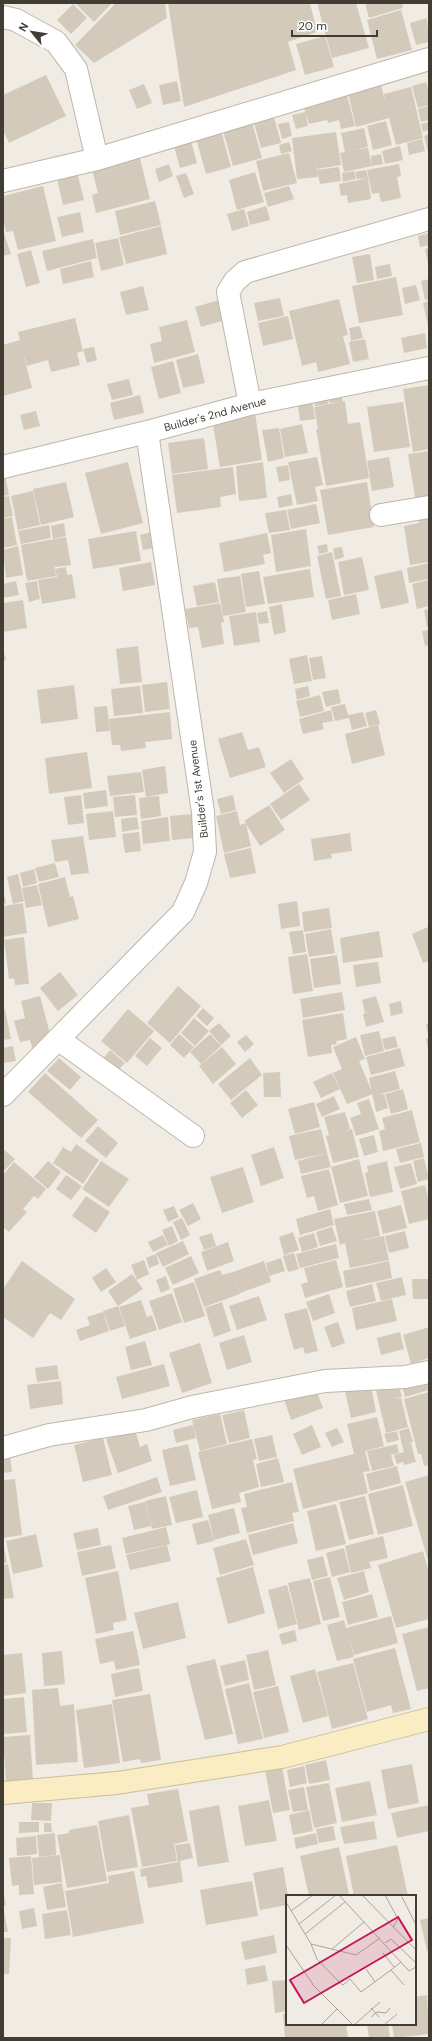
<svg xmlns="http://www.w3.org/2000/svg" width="432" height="2041" font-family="'DM Sans',sans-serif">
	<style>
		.building { fill: #d4cabc }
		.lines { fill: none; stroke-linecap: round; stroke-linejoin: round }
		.street-casing { stroke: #beb6a9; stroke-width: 24 }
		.secondary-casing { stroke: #cdbe96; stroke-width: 24 }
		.street { stroke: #fff; stroke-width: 22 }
		.secondary { stroke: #faecc3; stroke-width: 22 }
		.labels { text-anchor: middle; stroke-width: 3.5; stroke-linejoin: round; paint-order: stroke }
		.street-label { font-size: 11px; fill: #413c34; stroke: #fff }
		.inset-road { fill: none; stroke: #aaa69d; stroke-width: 1 }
		.view { fill: #c2185b; fill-opacity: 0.15; stroke: #c2185b; stroke-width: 2 }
		.inset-edge { fill: none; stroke: #413c34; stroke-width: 2 }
	</style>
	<rect width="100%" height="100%" fill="#f0ece3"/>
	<path class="building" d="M 75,3 L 112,3 L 94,22 Z
		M 116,3 L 165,3 L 167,18 L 94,63 L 75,45 Z
		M 168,3 L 310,3 L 317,32 L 288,42 L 296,70 L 184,107 Z
		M 317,3 L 356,3 L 369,48 L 332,58 Z
		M 365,3 L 402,3 L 403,8 L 369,18 Z
		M 73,4 L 87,18 L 71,34 L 57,20 Z
		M 401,10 L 412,50 L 377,59 L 367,20 Z
		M 427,18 L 429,42 L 416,45 L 410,23 Z
		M 325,36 L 334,67 L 305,75 L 296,44 Z
		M 46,75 L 66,116 L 9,143 L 3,130 L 3,95 Z
		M 177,81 L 181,101 L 163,105 L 159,85 Z
		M 426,82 L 429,93 L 429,105 L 418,108 L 412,86 Z
		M 144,84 L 152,103 L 137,109 L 129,90 Z
		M 381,85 L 385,101 L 384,94 L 411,87 L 423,138 L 396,145 L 389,118 L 356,127 L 348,93 Z
		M 347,95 L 355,126 L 341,129 L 339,120 L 328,123 L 327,120 L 309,124 L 306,115 L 308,126 L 296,129 L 292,115 L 305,112 L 304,107 L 322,102 L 324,107 L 322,101 Z
		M 429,106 L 429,120 L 421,122 L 418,109 Z
		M 250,115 L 262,158 L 233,166 L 221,124 Z
		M 274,117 L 281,143 L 261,148 L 254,123 Z
		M 386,121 L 392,145 L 373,150 L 367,126 Z
		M 289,122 L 292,136 L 282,139 L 278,124 Z
		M 429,122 L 429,130 L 423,132 L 421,124 Z
		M 220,127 L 231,167 L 206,174 L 195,135 Z
		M 364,128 L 368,147 L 354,150 L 368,148 L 372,166 L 344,172 L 340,153 L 345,152 L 341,133 Z
		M 336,132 L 341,165 L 317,169 L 314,151 L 318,177 L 297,179 L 292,138 Z
		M 429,134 L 429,151 L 428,152 L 424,136 Z
		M 422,139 L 425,151 L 409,155 L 407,143 Z
		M 191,141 L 197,163 L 180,168 L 174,146 Z
		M 289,142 L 292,151 L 281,154 L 279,145 Z
		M 400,146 L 403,160 L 385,164 L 382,151 Z
		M 289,153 L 297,183 L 263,191 L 256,161 Z
		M 381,154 L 383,164 L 372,166 L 371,156 Z
		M 140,158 L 150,199 L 96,213 L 92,195 L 98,193 L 92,170 Z
		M 169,164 L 173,176 L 159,182 L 155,169 Z
		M 399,164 L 401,176 L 397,177 L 401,198 L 381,202 L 379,193 L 372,194 L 367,170 Z
		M 339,167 L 341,181 L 320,184 L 317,170 Z
		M 76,168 L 84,200 L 63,205 L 57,179 Z
		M 366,170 L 368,178 L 357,179 L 355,172 Z
		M 354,171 L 356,179 L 343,182 L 342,173 Z
		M 255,172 L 264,202 L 237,210 L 229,180 Z
		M 186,173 L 194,194 L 184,198 L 176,176 Z
		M 368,178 L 371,199 L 348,203 L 347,195 L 341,196 L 339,184 Z
		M 43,186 L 56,241 L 18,250 L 13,231 L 6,232 L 3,218 L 3,196 Z
		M 289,186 L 294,199 L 268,207 L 264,193 Z
		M 155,201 L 161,225 L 120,235 L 115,211 Z
		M 266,206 L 270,220 L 250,225 L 247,212 Z
		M 244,209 L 249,226 L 232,231 L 227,214 Z
		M 80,212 L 84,232 L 62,237 L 57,217 Z
		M 161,226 L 167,254 L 126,264 L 119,237 Z
		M 3,230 L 11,254 L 3,256 Z
		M 429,233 L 429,245 L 420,247 L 418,236 Z
		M 118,238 L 124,265 L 101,271 L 95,243 Z
		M 93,239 L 97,258 L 47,271 L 42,251 Z
		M 429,248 L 429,263 L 428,263 L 425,249 Z
		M 31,250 L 40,283 L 26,287 L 17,254 Z
		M 370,254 L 374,280 L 357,283 L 352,257 Z
		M 91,261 L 94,277 L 63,284 L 60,269 Z
		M 390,264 L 392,276 L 377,279 L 375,267 Z
		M 396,277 L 403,315 L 359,323 L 352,286 Z
		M 429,279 L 429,299 L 425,300 L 421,281 Z
		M 416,285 L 420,300 L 405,304 L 402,288 Z
		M 143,286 L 149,310 L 126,315 L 120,292 Z
		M 280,298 L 284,316 L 258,321 L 254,303 Z
		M 339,299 L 348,335 L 343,336 L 350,364 L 318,372 L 316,362 L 302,366 L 289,311 Z
		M 219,300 L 225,320 L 201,327 L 195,307 Z
		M 429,301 L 429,326 L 428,326 L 423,303 Z
		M 288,316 L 293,339 L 263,346 L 258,323 Z
		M 75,318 L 83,351 L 77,353 L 80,365 L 51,372 L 48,360 L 27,366 L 22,349 L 32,388 L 3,396 L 3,345 L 20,340 L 18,332 Z
		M 187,320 L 195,352 L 154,363 L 150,344 L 162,341 L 159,327 Z
		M 360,326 L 363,338 L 351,341 L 349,328 Z
		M 425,333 L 427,348 L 404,353 L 401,338 Z
		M 365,339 L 369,359 L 353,362 L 349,342 Z
		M 94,347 L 97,360 L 87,363 L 83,349 Z
		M 198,354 L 205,383 L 183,388 L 176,360 Z
		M 173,361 L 181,393 L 159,399 L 151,367 Z
		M 129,379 L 133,395 L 112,400 L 107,384 Z
		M 429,385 L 429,449 L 413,452 L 403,389 Z
		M 326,392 L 328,404 L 315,406 L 313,394 Z
		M 341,394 L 343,402 L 345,401 L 348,424 L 360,422 L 369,478 L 326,486 L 316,429 L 318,429 L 314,407 L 339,402 L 329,403 L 328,396 Z
		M 140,395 L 144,413 L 114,420 L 110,403 Z
		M 311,395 L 315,419 L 300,421 L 297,398 Z
		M 403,402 L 410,447 L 374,452 L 367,407 Z
		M 36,411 L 40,426 L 24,430 L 20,415 Z
		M 255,413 L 262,460 L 220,467 L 212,419 Z
		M 302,424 L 308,453 L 285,457 L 280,429 Z
		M 279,428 L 284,458 L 268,462 L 262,430 Z
		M 204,438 L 208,469 L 172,474 L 168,443 Z
		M 429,451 L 429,501 L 416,503 L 408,454 Z
		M 317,457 L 323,485 L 315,487 L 318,501 L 297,505 L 288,462 Z
		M 389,457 L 394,487 L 372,491 L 367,461 Z
		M 128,462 L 143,523 L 101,534 L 85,473 Z
		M 263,462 L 267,498 L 239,501 L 236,466 Z
		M 288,465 L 290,480 L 279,482 L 276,467 Z
		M 233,467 L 236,494 L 220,497 L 221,507 L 177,513 L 172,475 Z
		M 5,475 L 9,495 L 3,496 L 3,476 Z
		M 66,482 L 74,517 L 41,525 L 33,489 Z
		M 367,482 L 374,527 L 328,535 L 320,490 Z
		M 33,491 L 40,525 L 18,530 L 11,496 Z
		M 291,494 L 293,505 L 279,508 L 277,497 Z
		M 9,496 L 13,516 L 3,518 L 3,497 Z
		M 316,504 L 320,523 L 291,529 L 287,510 Z
		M 286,510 L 290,530 L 269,533 L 265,513 Z
		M 429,516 L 429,562 L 410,565 L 404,526 L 419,523 L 418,517 Z
		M 12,517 L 17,545 L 3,548 L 3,519 Z
		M 64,523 L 66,536 L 53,539 L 51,526 Z
		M 49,525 L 51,538 L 21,544 L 18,531 Z
		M 306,529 L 311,566 L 276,572 L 271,535 Z
		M 136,531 L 141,561 L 93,569 L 88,539 Z
		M 152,532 L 155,548 L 143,550 L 140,535 Z
		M 267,533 L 271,553 L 263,555 L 265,564 L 224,572 L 219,543 Z
		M 66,537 L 71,565 L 55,567 L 54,565 L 56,576 L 27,581 L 21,545 Z
		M 327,544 L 328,552 L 319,554 L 317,546 Z
		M 18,546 L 23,575 L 6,578 L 3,550 Z
		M 342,547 L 344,557 L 335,560 L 333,548 Z
		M 332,552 L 341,596 L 326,599 L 317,556 Z
		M 362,557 L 369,590 L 344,595 L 338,562 Z
		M 151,562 L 155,585 L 123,591 L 119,568 Z
		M 429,563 L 429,579 L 409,583 L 407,568 Z
		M 66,567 L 67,575 L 72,574 L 76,598 L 42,604 L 38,580 L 57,577 L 55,569 Z
		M 310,569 L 314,597 L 268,604 L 263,577 Z
		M 402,570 L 409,603 L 381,609 L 374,576 Z
		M 259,571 L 265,604 L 246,607 L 241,574 Z
		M 240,576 L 246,612 L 223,616 L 217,579 Z
		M 429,580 L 429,606 L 417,609 L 412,584 Z
		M 16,581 L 19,595 L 3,598 L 3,584 Z
		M 37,581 L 40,599 L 29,602 L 25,583 Z
		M 215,582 L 219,602 L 197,606 L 193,586 Z
		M 356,594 L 360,614 L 332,620 L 328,600 Z
		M 23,600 L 27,628 L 3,632 L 3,603 Z
		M 220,603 L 224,622 L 221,623 L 224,644 L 202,648 L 198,627 L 189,628 L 185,609 Z
		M 282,604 L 286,632 L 274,635 L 269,607 Z
		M 429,609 L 429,627 L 427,627 L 424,610 Z
		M 267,611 L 269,623 L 259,624 L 257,613 Z
		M 256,612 L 260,642 L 234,646 L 229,616 Z
		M 429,630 L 429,645 L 425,646 L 422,631 Z
		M 138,646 L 142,682 L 120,684 L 116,649 Z
		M 3,650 L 6,660 L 3,661 Z
		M 307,655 L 312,681 L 294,684 L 289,659 Z
		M 322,656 L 326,678 L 313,680 L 309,658 Z
		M 167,682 L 170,709 L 145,712 L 142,685 Z
		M 74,685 L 78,719 L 41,724 L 37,690 Z
		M 140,686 L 143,713 L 114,716 L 111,689 Z
		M 308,686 L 310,696 L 297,700 L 295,689 Z
		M 338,689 L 341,703 L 326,707 L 322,692 Z
		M 320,695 L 324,711 L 300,717 L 296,701 Z
		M 345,704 L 348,715 L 363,712 L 367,726 L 352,730 L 349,718 L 335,721 L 331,707 Z
		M 107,706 L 110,731 L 96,732 L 94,707 Z
		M 331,710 L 333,721 L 322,723 L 324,729 L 303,734 L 299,719 Z
		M 376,710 L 380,724 L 369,727 L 365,713 Z
		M 170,712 L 172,739 L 145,742 L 146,748 L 121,751 L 120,745 L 112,745 L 109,719 Z
		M 378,725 L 385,755 L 352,764 L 345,734 Z
		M 242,732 L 248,750 L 259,747 L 266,767 L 230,778 L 218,739 Z
		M 87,752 L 92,788 L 49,794 L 45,758 Z
		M 291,759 L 304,779 L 284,793 L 270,773 Z
		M 165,766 L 168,793 L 146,797 L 142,770 Z
		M 141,772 L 144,792 L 110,796 L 107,776 Z
		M 299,784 L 310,800 L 281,820 L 270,804 Z
		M 106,790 L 108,806 L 85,809 L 83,793 Z
		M 81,795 L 84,823 L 68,825 L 64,797 Z
		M 135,795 L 137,815 L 115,817 L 113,797 Z
		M 233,795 L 236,810 L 221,814 L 217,799 Z
		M 159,796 L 161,816 L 141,819 L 139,798 Z
		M 269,805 L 285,830 L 260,846 L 246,824 L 251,846 L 224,853 L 216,816 L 237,811 L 240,825 L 246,823 L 244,821 Z
		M 113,811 L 116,837 L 89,840 L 86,814 Z
		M 193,814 L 195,838 L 172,840 L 170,816 Z
		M 137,817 L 139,829 L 122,832 L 121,819 Z
		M 168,817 L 170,841 L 143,844 L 141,821 Z
		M 139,832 L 141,851 L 125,853 L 122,834 Z
		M 350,833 L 352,851 L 331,854 L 332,858 L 314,861 L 311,839 Z
		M 83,836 L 89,873 L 71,875 L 68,860 L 55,862 L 51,840 Z
		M 251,848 L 256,873 L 230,878 L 224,854 Z
		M 55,863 L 59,877 L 39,882 L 35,868 Z
		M 34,869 L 37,883 L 23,887 L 20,873 Z
		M 18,874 L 24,901 L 13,904 L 7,877 Z
		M 65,877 L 70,897 L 73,896 L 79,919 L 48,927 L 38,884 Z
		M 37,885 L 42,905 L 26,908 L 22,888 Z
		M 3,888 L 6,903 L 3,904 Z
		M 297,901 L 300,926 L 281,929 L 278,904 Z
		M 23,903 L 27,933 L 3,937 L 3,906 Z
		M 329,908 L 332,928 L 304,932 L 302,912 Z
		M 428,927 L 429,961 L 423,963 L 412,934 Z
		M 331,929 L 335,953 L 309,957 L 305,934 Z
		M 303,930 L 306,952 L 293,954 L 289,932 Z
		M 379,931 L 383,957 L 343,963 L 340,938 Z
		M 24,937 L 29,984 L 15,985 L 14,978 L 9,979 L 4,940 Z
		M 307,954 L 313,991 L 293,994 L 288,957 Z
		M 337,955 L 341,984 L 314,988 L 310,959 Z
		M 378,962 L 381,983 L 356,987 L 353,965 Z
		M 60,972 L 78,995 L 58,1011 L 40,988 Z
		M 178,986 L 201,1006 L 170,1043 L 147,1023 Z
		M 342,992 L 345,1010 L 303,1018 L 300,999 Z
		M 40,996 L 52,1041 L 34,1054 L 30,1040 L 20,1042 L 14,1021 L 25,1018 L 21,1001 Z
		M 376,996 L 384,1022 L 366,1027 L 363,1014 L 370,1012 L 365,1013 L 362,1000 Z
		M 401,1001 L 403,1013 L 391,1016 L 389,1004 Z
		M 203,1008 L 214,1018 L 207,1026 L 196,1016 Z
		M 5,1009 L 11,1039 L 3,1040 L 3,1010 Z
		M 128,1009 L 154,1031 L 127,1063 L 101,1041 Z
		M 343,1013 L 347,1039 L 336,1041 L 337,1044 L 331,1045 L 332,1053 L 308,1057 L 302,1020 Z
		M 194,1018 L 209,1031 L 195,1046 L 181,1033 Z
		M 219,1023 L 231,1036 L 221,1045 L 209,1031 Z
		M 429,1023 L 429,1034 L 428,1034 L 426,1024 Z
		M 379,1031 L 384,1051 L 365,1056 L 360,1035 Z
		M 179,1034 L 194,1047 L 184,1058 L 170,1045 Z
		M 210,1034 L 221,1046 L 201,1064 L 190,1052 Z
		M 246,1035 L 254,1044 L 245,1052 L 237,1042 Z
		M 395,1036 L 398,1047 L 385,1050 L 382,1039 Z
		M 356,1037 L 365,1059 L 359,1061 L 373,1094 L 347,1104 L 333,1073 L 342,1069 L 333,1047 Z
		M 150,1038 L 162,1048 L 147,1066 L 135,1056 Z
		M 429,1038 L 429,1049 L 428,1049 L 426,1039 Z
		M 13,1046 L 16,1061 L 3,1063 L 3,1048 Z
		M 222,1047 L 236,1064 L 213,1084 L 199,1066 Z
		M 400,1048 L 405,1066 L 371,1075 L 366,1057 Z
		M 110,1050 L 125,1063 L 112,1077 L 98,1065 Z
		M 59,1058 L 81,1077 L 70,1090 L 47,1071 Z
		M 250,1058 L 262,1075 L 231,1100 L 218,1084 Z
		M 395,1071 L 400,1089 L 380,1094 L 384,1094 L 388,1108 L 376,1112 L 369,1078 Z
		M 280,1072 L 281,1097 L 264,1097 L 263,1073 Z
		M 45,1073 L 98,1120 L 81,1138 L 28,1092 Z
		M 332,1073 L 340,1089 L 321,1098 L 313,1082 Z
		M 403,1089 L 408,1109 L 391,1114 L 385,1094 Z
		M 246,1090 L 258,1105 L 242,1118 L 230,1103 Z
		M 334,1096 L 340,1109 L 322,1117 L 316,1104 Z
		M 369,1099 L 379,1129 L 356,1136 L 350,1118 L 361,1114 L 357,1103 Z
		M 314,1102 L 320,1127 L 295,1134 L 288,1109 Z
		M 412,1110 L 420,1142 L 383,1151 L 379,1131 L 385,1129 L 382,1118 Z
		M 345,1112 L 350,1129 L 342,1132 L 352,1129 L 359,1157 L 333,1163 L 326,1136 L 329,1135 L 324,1117 Z
		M 98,1126 L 118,1143 L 106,1158 L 85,1141 Z
		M 321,1129 L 327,1153 L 295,1160 L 289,1136 Z
		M 374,1135 L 378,1152 L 364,1156 L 359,1139 Z
		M 421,1143 L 424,1157 L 400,1163 L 396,1149 Z
		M 76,1144 L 99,1160 L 83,1184 L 53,1163 L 63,1147 L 71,1152 Z
		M 274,1147 L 284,1178 L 261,1186 L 251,1155 Z
		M 3,1149 L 15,1159 L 3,1172 Z
		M 327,1153 L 331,1167 L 301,1174 L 298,1161 Z
		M 424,1158 L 429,1179 L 418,1182 L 413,1161 Z
		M 359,1159 L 368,1196 L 340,1203 L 331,1167 Z
		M 48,1161 L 61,1172 L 48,1189 L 34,1177 Z
		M 101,1161 L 129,1179 L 109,1207 L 82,1189 Z
		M 387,1161 L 393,1192 L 370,1197 L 365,1173 L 368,1172 L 367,1166 Z
		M 14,1162 L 46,1189 L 38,1199 L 34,1196 L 23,1209 L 27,1212 L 9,1232 L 3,1227 L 3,1175 Z
		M 411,1163 L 417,1184 L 400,1189 L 394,1167 Z
		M 243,1167 L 254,1202 L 222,1213 L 210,1177 Z
		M 329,1169 L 338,1205 L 318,1211 L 314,1196 L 307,1198 L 301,1176 Z
		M 66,1175 L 82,1186 L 71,1200 L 56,1189 Z
		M 425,1185 L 429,1201 L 429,1219 L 409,1224 L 401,1191 Z
		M 86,1196 L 110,1212 L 96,1233 L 72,1216 Z
		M 369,1199 L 372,1210 L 347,1215 L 344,1204 Z
		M 193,1203 L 201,1219 L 188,1226 L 179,1210 Z
		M 401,1205 L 407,1228 L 383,1234 L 377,1211 Z
		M 174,1206 L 179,1217 L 168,1222 L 163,1210 Z
		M 330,1209 L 334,1225 L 300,1235 L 296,1219 Z
		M 375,1211 L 380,1236 L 354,1242 L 384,1236 L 389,1260 L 350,1268 L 345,1243 L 340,1245 L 334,1219 Z
		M 182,1218 L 190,1235 L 181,1240 L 173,1222 Z
		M 172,1226 L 178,1241 L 169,1246 L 162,1230 Z
		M 332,1227 L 337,1241 L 320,1246 L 316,1232 Z
		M 405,1231 L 409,1248 L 389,1253 L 385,1236 Z
		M 293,1232 L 299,1250 L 284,1255 L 279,1237 Z
		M 212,1233 L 216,1246 L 204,1250 L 199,1237 Z
		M 314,1233 L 318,1247 L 302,1252 L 298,1238 Z
		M 163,1235 L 168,1245 L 153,1252 L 148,1242 Z
		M 183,1241 L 189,1254 L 163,1267 L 156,1253 Z
		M 228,1242 L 234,1261 L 207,1271 L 201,1252 Z
		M 336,1244 L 339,1258 L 300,1268 L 296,1254 Z
		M 294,1253 L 299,1269 L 288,1272 L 283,1256 Z
		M 156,1254 L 159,1264 L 149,1268 L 146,1258 Z
		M 191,1256 L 199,1273 L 173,1285 L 165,1268 Z
		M 281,1258 L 285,1271 L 269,1276 L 266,1263 Z
		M 144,1260 L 149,1274 L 137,1280 L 131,1265 Z
		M 336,1260 L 343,1287 L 305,1298 L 301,1284 L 308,1282 L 304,1268 Z
		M 22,1261 L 75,1299 L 61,1320 L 50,1313 L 33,1338 L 3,1317 L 3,1289 Z
		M 264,1261 L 271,1282 L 240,1293 L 233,1272 Z
		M 389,1261 L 392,1278 L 346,1288 L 343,1271 Z
		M 106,1268 L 116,1282 L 101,1292 L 92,1278 Z
		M 220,1270 L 222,1275 L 233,1272 L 240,1294 L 204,1307 L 194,1279 Z
		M 132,1274 L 143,1289 L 118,1306 L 108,1291 Z
		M 166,1276 L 170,1289 L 161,1293 L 156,1280 Z
		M 402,1277 L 406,1295 L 381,1301 L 376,1283 Z
		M 412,1279 L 429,1279 L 429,1299 L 413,1299 Z
		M 194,1282 L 205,1316 L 184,1323 L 173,1289 Z
		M 372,1284 L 376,1301 L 350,1307 L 346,1291 Z
		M 172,1293 L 182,1322 L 159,1330 L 149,1301 Z
		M 329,1294 L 335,1313 L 313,1321 L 306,1302 Z
		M 259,1296 L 267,1320 L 237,1330 L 229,1306 Z
		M 392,1299 L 397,1321 L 356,1330 L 352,1308 Z
		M 141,1300 L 147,1317 L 152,1315 L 157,1330 L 130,1339 L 119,1307 Z
		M 222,1302 L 231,1331 L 214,1337 L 205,1308 Z
		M 118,1306 L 125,1326 L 110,1331 L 103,1311 Z
		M 307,1308 L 318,1351 L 305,1354 L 303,1347 L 294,1350 L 284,1314 Z
		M 103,1312 L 109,1331 L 80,1341 L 76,1330 L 90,1325 L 87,1317 Z
		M 338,1322 L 345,1343 L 332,1348 L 324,1327 Z
		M 429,1327 L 429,1358 L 411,1364 L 403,1335 Z
		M 400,1332 L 404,1349 L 381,1355 L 377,1338 Z
		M 244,1335 L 252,1362 L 227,1370 L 219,1343 Z
		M 145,1341 L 152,1365 L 131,1370 L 125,1347 Z
		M 200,1343 L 212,1383 L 182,1393 L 169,1353 Z
		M 164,1364 L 170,1386 L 122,1399 L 116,1377 Z
		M 57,1365 L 59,1379 L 37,1382 L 35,1368 Z
		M 429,1375 L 429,1390 L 405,1397 L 401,1382 Z
		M 61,1381 L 63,1404 L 30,1409 L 27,1385 Z
		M 398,1383 L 402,1397 L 392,1399 L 401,1398 L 408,1427 L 386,1433 L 375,1386 Z
		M 371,1386 L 376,1412 L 351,1418 L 345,1391 Z
		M 315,1387 L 323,1408 L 291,1420 L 284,1399 Z
		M 429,1392 L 429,1465 L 424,1466 L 421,1454 L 418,1454 L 404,1399 Z
		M 244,1410 L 250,1438 L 229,1443 L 222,1415 Z
		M 220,1414 L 227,1444 L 200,1451 L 192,1420 Z
		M 377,1417 L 384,1446 L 365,1451 L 370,1471 L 363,1472 L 368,1493 L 303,1509 L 293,1469 L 354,1454 L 347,1424 Z
		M 193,1425 L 196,1438 L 176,1443 L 173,1430 Z
		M 312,1425 L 321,1447 L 302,1455 L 293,1434 Z
		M 337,1428 L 344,1442 L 332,1447 L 325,1433 Z
		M 409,1428 L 413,1442 L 402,1445 L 399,1431 Z
		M 135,1430 L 140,1447 L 147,1444 L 152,1461 L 118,1473 L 106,1439 Z
		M 397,1431 L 399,1440 L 387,1443 L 384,1434 Z
		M 272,1435 L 277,1457 L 259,1461 L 254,1439 Z
		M 103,1438 L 112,1475 L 83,1482 L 74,1445 Z
		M 252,1439 L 257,1459 L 253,1460 L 259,1487 L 239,1493 L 241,1502 L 212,1509 L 198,1452 Z
		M 411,1443 L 416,1462 L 404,1465 L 403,1462 L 397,1464 L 394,1455 L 404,1452 L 402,1445 Z
		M 188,1444 L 196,1480 L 170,1486 L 162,1450 Z
		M 397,1444 L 399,1453 L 391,1455 L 394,1466 L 372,1471 L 367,1451 Z
		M 10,1456 L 12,1472 L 3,1473 L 3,1457 Z
		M 278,1458 L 284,1482 L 261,1487 L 256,1464 Z
		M 397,1466 L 401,1483 L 370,1491 L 366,1474 Z
		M 429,1475 L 429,1564 L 405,1482 Z
		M 157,1477 L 162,1492 L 108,1510 L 103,1496 Z
		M 15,1479 L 22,1535 L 3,1538 L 3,1480 Z
		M 292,1482 L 299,1512 L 292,1513 L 294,1521 L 247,1533 L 241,1508 L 247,1507 L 244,1494 Z
		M 403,1485 L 413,1526 L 378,1535 L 368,1494 Z
		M 197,1490 L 203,1517 L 176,1523 L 169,1497 Z
		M 166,1496 L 172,1525 L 152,1529 L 145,1501 Z
		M 365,1496 L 374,1534 L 349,1540 L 339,1502 Z
		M 145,1502 L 151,1526 L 134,1530 L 128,1506 Z
		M 336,1504 L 346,1544 L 316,1551 L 307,1511 Z
		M 234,1508 L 240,1533 L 214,1540 L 208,1515 Z
		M 208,1520 L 214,1541 L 197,1545 L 192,1524 Z
		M 293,1523 L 298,1543 L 253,1555 L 248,1535 Z
		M 166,1527 L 170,1544 L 126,1554 L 122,1538 Z
		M 98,1528 L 101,1545 L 77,1550 L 73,1533 Z
		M 36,1534 L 43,1567 L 13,1574 L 6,1541 Z
		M 383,1536 L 388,1558 L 369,1562 L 371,1568 L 351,1573 L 345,1546 Z
		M 246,1539 L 254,1565 L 220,1575 L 213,1548 Z
		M 3,1541 L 7,1563 L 3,1563 Z
		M 111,1545 L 116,1568 L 82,1576 L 77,1552 Z
		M 167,1545 L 171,1561 L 130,1570 L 126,1555 Z
		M 344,1548 L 350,1572 L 332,1577 L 326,1553 Z
		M 423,1551 L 429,1573 L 429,1619 L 396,1628 L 378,1565 Z
		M 323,1556 L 328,1576 L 312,1580 L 307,1560 Z
		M 8,1564 L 14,1598 L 3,1599 L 3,1565 Z
		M 253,1567 L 265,1613 L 228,1624 L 216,1578 Z
		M 118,1571 L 127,1620 L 113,1623 L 114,1630 L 96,1634 L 85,1578 Z
		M 364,1571 L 369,1592 L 344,1600 L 337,1578 Z
		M 330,1577 L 340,1617 L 323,1621 L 313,1581 Z
		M 310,1578 L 321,1624 L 299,1630 L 288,1583 Z
		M 287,1585 L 297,1624 L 278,1629 L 268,1590 Z
		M 372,1594 L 378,1617 L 348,1625 L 342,1602 Z
		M 178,1602 L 186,1638 L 143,1649 L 134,1613 Z
		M 391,1616 L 398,1643 L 354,1655 L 346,1628 Z
		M 344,1620 L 354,1657 L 337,1661 L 327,1625 Z
		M 429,1627 L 429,1688 L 417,1691 L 402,1634 Z
		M 295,1630 L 297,1641 L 282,1645 L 279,1634 Z
		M 133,1631 L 140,1665 L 116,1670 L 114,1661 L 100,1664 L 95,1639 Z
		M 395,1648 L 411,1709 L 393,1713 L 391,1705 L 367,1712 L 353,1659 Z
		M 268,1650 L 276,1685 L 254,1690 L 246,1655 Z
		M 62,1651 L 65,1684 L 44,1686 L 42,1653 Z
		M 22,1653 L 26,1693 L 3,1696 L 3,1655 Z
		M 215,1659 L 233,1734 L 205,1740 L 186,1666 Z
		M 245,1660 L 249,1680 L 225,1686 L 220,1666 Z
		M 353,1663 L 368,1719 L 332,1729 L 317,1672 Z
		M 139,1668 L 143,1691 L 115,1697 L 111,1674 Z
		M 315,1669 L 328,1716 L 303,1723 L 290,1676 Z
		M 249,1683 L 263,1739 L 238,1744 L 225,1689 Z
		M 278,1686 L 289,1732 L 264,1738 L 253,1692 Z
		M 58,1688 L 60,1706 L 74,1704 L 78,1762 L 36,1765 L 32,1690 Z
		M 150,1694 L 161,1760 L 141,1763 L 140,1759 L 123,1762 L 112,1700 Z
		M 24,1697 L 27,1732 L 3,1734 L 3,1699 Z
		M 112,1704 L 120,1763 L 84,1768 L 76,1710 Z
		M 30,1735 L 33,1781 L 6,1783 L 3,1737 Z
		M 326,1760 L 330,1780 L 309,1784 L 305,1765 Z
		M 412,1764 L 419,1803 L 388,1809 L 381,1770 Z
		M 304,1766 L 307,1783 L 290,1787 L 287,1770 Z
		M 282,1767 L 290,1810 L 273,1813 L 265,1770 Z
		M 370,1781 L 377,1815 L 342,1822 L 335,1788 Z
		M 329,1783 L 337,1823 L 314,1828 L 306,1787 Z
		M 304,1787 L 308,1810 L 293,1812 L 288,1790 Z
		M 178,1789 L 188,1841 L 174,1844 L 177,1861 L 142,1867 L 131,1808 L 149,1805 L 147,1794 Z
		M 269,1800 L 277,1841 L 245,1846 L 238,1806 Z
		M 32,1803 L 52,1803 L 51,1821 L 31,1820 Z
		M 219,1805 L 229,1862 L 198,1867 L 189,1811 Z
		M 429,1805 L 429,1831 L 397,1838 L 391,1813 Z
		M 309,1810 L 313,1831 L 293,1835 L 289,1815 Z
		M 129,1815 L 138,1867 L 107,1872 L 98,1821 Z
		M 374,1821 L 377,1839 L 344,1844 L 340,1827 Z
		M 19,1822 L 39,1822 L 39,1832 L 19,1833 Z
		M 44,1823 L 51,1823 L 52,1832 L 44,1832 Z
		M 97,1825 L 107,1881 L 67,1888 L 57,1835 L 69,1833 L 69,1830 Z
		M 333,1826 L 336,1840 L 319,1843 L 316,1829 Z
		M 55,1833 L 56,1855 L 39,1857 L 37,1835 Z
		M 316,1833 L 318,1844 L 296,1849 L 294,1838 Z
		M 36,1836 L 37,1854 L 17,1856 L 16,1838 Z
		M 190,1843 L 193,1858 L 180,1861 L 183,1882 L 148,1888 L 146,1876 L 141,1877 L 140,1869 L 178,1862 L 175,1845 Z
		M 397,1845 L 408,1896 L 354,1896 L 346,1856 Z
		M 339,1847 L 349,1894 L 338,1896 L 309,1896 L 300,1856 Z
		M 60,1855 L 62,1882 L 34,1885 L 32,1858 Z
		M 31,1856 L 34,1894 L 19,1895 L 19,1885 L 12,1886 L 9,1858 Z
		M 283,1867 L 288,1896 L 287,1905 L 260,1910 L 253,1873 Z
		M 134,1871 L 144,1923 L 73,1937 L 65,1891 L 109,1883 L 108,1876 Z
		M 252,1881 L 258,1916 L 206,1925 L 200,1890 Z
		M 62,1883 L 66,1907 L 47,1910 L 43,1887 Z
		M 3,1890 L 6,1905 L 3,1905 Z
		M 3,1906 L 8,1932 L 3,1932 Z
		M 34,1908 L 37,1926 L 22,1929 L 19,1911 Z
		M 67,1910 L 71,1935 L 45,1939 L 42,1914 Z
		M 429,1918 L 429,1951 L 427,1951 L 420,1920 Z
		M 274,1935 L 277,1953 L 245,1960 L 241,1942 Z
		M 415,1936 L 418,1945 L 415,1946 Z
		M 3,1938 L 11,1938 L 9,1974 L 3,1974 Z
		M 265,1965 L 268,1981 L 247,1985 L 245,1969 Z
		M 287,1980 L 287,2011 L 275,2013 L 272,1981 Z
		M 427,1995 L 429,2034 L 394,2038 L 392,2024 L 415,2024 L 415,1997 Z
		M 287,2013 L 287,2024 L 346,2024 L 348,2037 L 285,2038 L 283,2014 Z
		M 367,2024 L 388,2024 L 390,2038 L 369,2038 Z"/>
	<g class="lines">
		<g class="street-casing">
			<path id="street" d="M 3,17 L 16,20 L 56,42 L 76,69 L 97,159
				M 3,181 L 97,159 L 429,59
				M 250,404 L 228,292 L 235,281 L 245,272 L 429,219
				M 3,467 L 147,432 L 250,404 L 429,368
				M 381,515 L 429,507
				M 58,1039 L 193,1136
				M 3,1095 L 183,912 L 196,883 L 205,852 L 203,812 L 147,432
				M 3,1448 L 49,1435 L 146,1420 L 192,1407 L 325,1381 L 405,1377 L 429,1372"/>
		</g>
		<g class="secondary-casing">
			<path id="secondary" d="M 3,1793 L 117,1783 L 282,1757 L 429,1719"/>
		</g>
		<use href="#street" class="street"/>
		<use href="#secondary" class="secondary"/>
	</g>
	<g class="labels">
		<g class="street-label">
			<text transform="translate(215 414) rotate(-15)" y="4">Builder's 2nd Avenue</text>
			<text transform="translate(198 789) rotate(-97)" y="4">Builder's 1st Avenue</text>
		</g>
	</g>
	<g transform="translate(286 1895)">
		<rect width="130" height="130" fill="#f0ece3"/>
		<path class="inset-road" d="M 53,0 L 123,76 L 130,72M 76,0 L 130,55M 99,0 L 112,24 L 107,32M 116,2 L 130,30M 0,7 L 25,49 L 70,60 L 94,43M 5,16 L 27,0M 13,29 L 50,0M 19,39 L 59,7M 99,48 L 105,44 L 130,68M 25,49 L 31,64 L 54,88 L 57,90 L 64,84 L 75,97 L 105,75M 0,50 L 28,91 L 67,130M 46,54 L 78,27M 97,58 L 108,72M 115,67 L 105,75 L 118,90M 80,74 L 89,87M 85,113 L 93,122M 85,122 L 91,117 L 100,118 L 104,113M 35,130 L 51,114M 68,130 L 94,107M 98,130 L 111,119"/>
		<path class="view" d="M 112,22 L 126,45 L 18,108 L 4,85 Z"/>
		<rect width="130" height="130" class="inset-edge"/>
	</g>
	<rect width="432" height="2041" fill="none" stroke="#413c34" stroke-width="8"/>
	<g transform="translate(32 32) rotate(300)" stroke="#ffffff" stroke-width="3" paint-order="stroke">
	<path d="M0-3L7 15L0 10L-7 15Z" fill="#413c34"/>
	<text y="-6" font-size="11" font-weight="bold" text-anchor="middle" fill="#413c34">N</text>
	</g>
	<path d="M292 30v6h85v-6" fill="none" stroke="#413c34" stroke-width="2"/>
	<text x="298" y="30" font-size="12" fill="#413c34" stroke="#ffffff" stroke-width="3" paint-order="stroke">20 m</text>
</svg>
